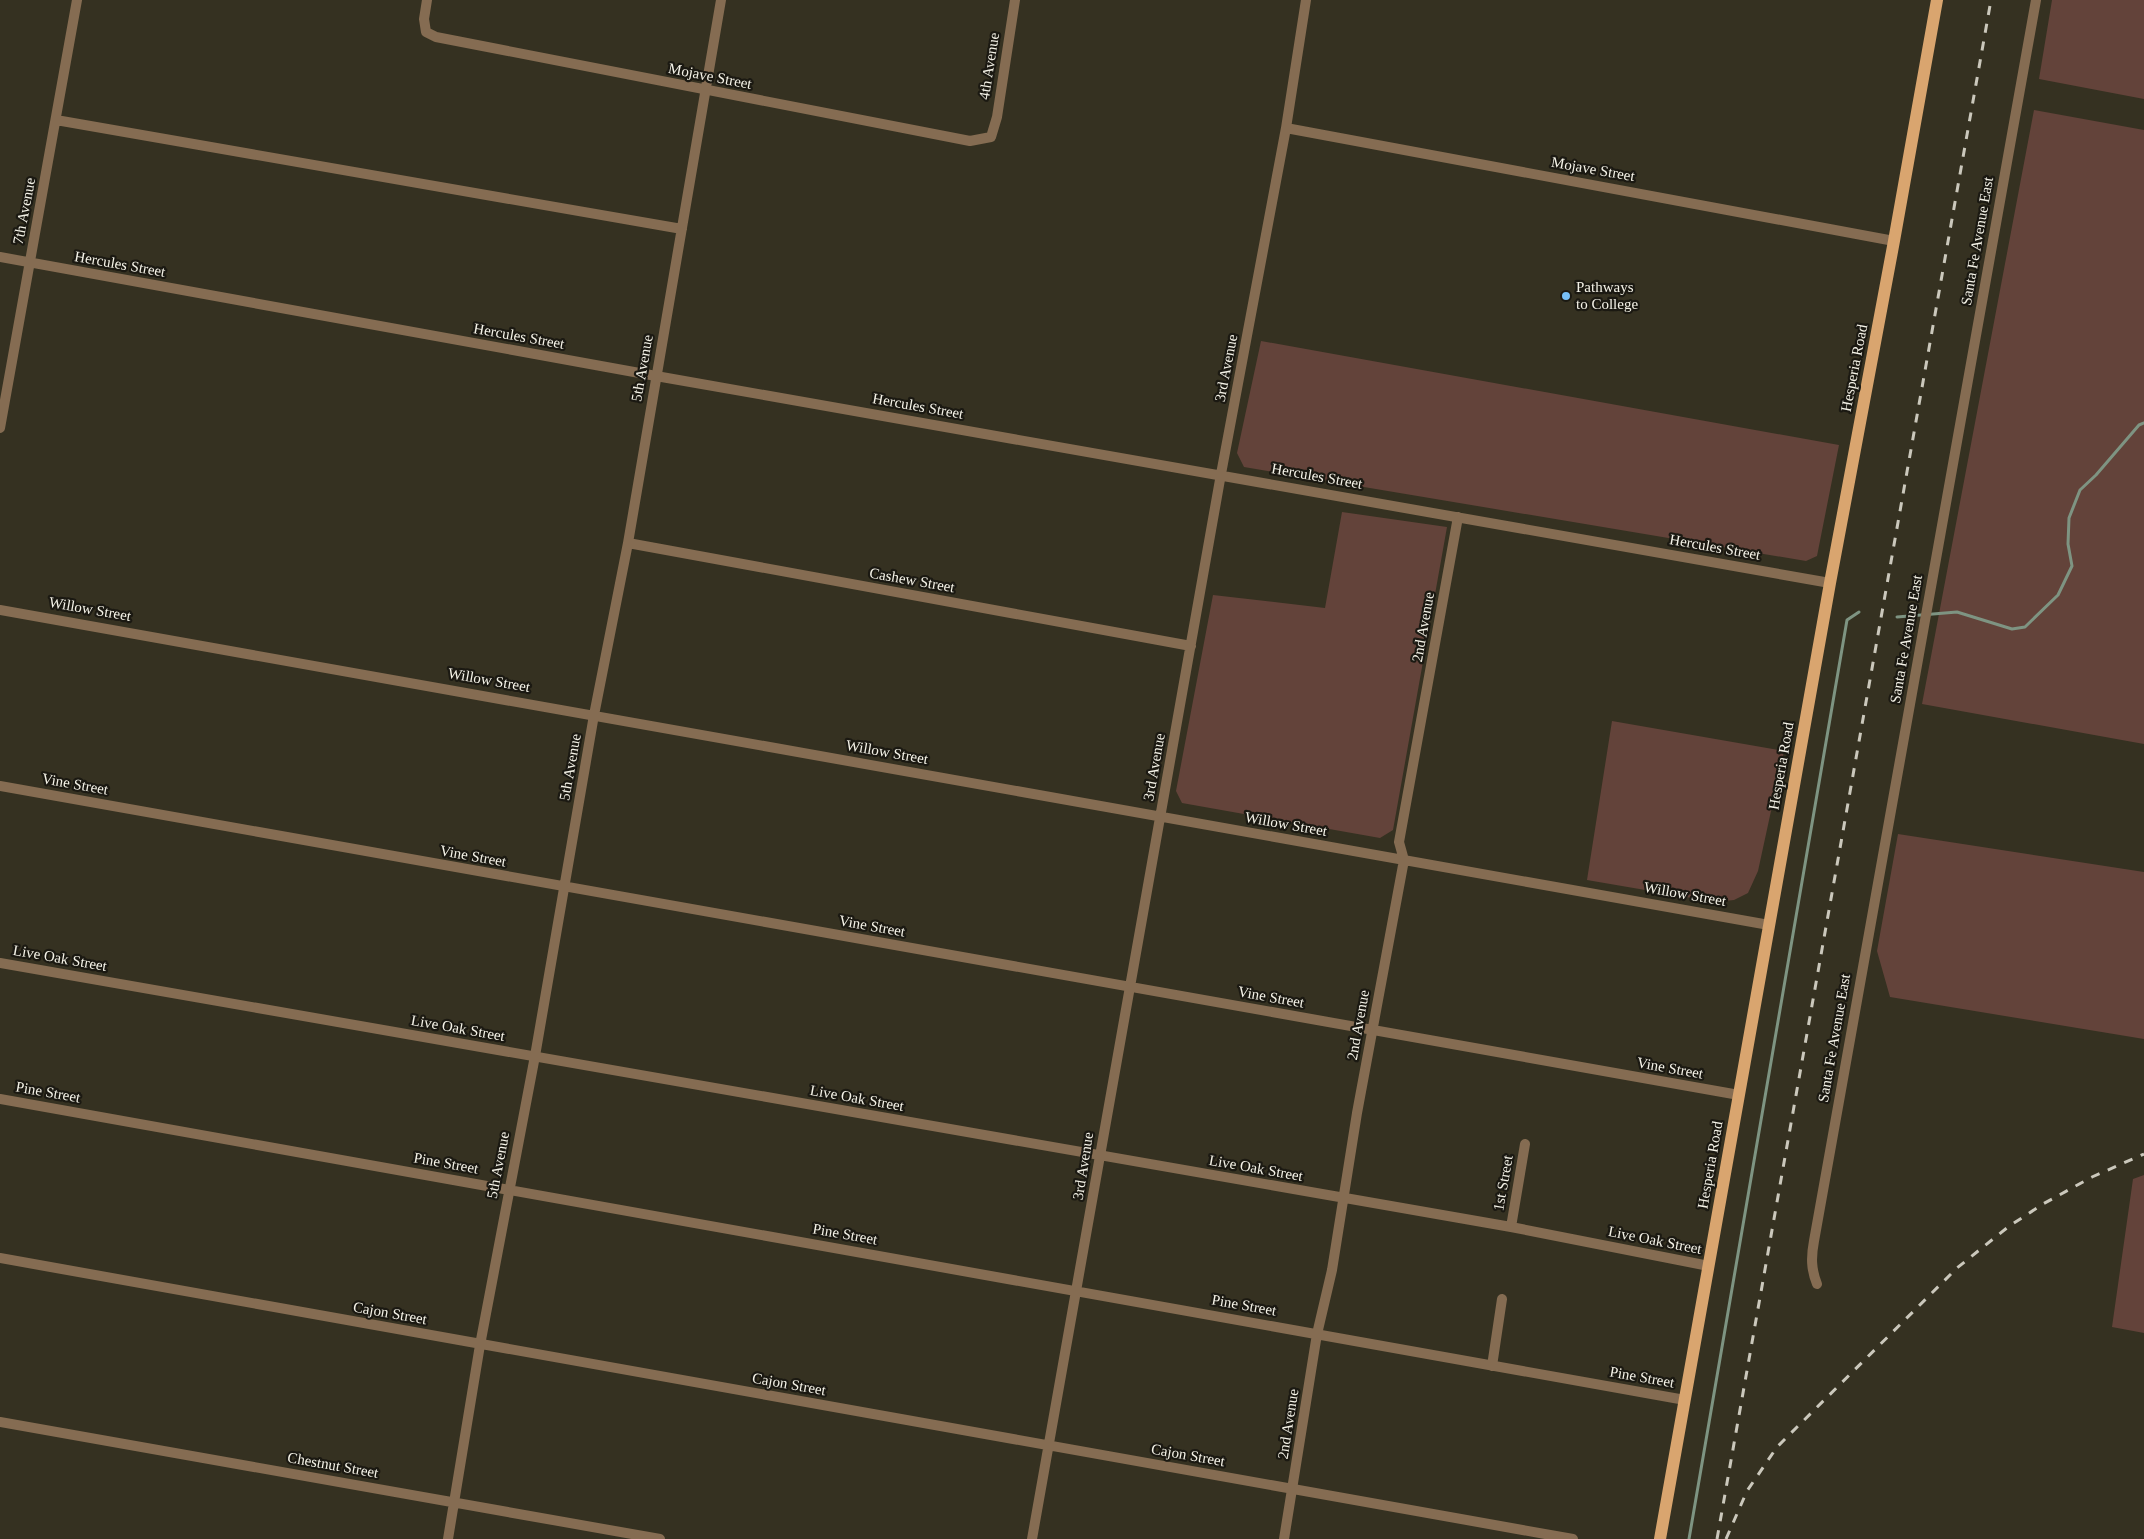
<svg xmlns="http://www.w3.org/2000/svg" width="2144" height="1539" font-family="Georgia,serif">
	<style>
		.green { fill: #63433a }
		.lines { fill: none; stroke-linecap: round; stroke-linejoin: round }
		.stream { stroke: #7e9482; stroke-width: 3 }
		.minor { stroke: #856c52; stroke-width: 10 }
		.major { stroke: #d9a56f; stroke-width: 12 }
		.rail { stroke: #cbc8bc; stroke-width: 3; stroke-dasharray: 9 9; stroke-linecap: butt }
		.poi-dot { fill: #77bff7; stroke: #1b1912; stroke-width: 2 }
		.labels { text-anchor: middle; stroke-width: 4.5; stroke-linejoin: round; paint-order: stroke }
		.street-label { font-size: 15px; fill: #f4f2e7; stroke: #1b1912 }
		.poi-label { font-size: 15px; fill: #f4f2e7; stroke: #1b1912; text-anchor: start }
	</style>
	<rect width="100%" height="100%" fill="#353121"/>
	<path class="green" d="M 2052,0 L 2144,0 L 2144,99 L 2039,79 Z
		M 2034,110 L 2144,130 L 2144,744 L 1922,704 Z
		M 1261,341 L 1839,445 L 1817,556 L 1806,561 L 1244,467 L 1237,453 Z
		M 1342,512 L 1447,527 L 1393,830 L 1380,838 L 1182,803 L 1176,791 L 1213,595 L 1325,608 Z
		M 1612,721 L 1784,751 L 1758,871 L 1748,893 L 1734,900 L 1715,902 L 1587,880 Z
		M 1898,834 L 2144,872 L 2144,1039 L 1890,997 L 1877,951 Z
		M 2144,1175 L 2144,1333 L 2112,1327 L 2133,1179 Z"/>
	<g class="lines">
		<path class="stream" d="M 1897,617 L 1957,612 L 2012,629 L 2025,627 L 2058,595 L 2072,566 L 2068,544 L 2069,518 L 2080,490 L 2096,475 L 2139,425 L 2144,423
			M 1689,1539 L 1847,620 L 1859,612"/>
		<path class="minor" d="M 427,0 L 424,19 L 426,32 L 436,37 L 970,141 L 991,137 L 997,117 L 1015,0
			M 56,120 L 682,229
			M 1286,128 L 1894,241
			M 0,257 L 656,376 L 1830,583
			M 0,428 L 77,0
			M 628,543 L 1191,646
			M 0,610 L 1769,925
			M 0,786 L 1739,1095
			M 0,963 L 1511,1227 L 1709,1266
			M 0,1099 L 1685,1400
			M 1511,1227 L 1525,1144
			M 0,1258 L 1573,1539
			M 1817,1284 C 1811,1269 1811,1257 1814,1241 L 2036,0
			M 1492,1366 L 1502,1299
			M 0,1422 L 660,1539
			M 448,1539 L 480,1345 L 535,1056 L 594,715 L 628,543 L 721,0
			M 1032,1539 L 1221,474 L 1286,128 L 1306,0
			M 1284,1539 L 1317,1334 L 1332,1270 L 1357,1113 L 1404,860 L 1399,842 L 1458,517"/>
		<path class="major" d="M 1660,1539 L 1830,583 L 1894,241 L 1937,0"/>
		<path class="rail" d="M 1717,1539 L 1991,0
			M 1726,1539 L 1747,1491 L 1777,1447 L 1957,1268 L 2008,1227 L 2043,1204 L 2092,1177 L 2144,1154"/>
	</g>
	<circle class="poi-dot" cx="1566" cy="296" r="5"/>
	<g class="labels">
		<g class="street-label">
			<text transform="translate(989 66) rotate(-81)" y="5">4th Avenue</text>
			<text transform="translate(710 76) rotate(11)" y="5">Mojave Street</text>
			<text transform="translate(1593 169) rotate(10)" y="5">Mojave Street</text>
			<text transform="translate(24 211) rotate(-79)" y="5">7th Avenue</text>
			<text transform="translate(1977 241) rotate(-80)" y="5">Santa Fe Avenue East</text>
			<text transform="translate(120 264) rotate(10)" y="5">Hercules Street</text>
			<text transform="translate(519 336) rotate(10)" y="5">Hercules Street</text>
			<text transform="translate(642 368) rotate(-80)" y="5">5th Avenue</text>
			<text transform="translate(1226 368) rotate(-79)" y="5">3rd Avenue</text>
			<text transform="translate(1854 368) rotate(-79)" y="5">Hesperia Road</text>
			<text transform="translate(918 406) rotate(10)" y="5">Hercules Street</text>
			<text transform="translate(1317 476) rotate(10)" y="5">Hercules Street</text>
			<text transform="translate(1715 547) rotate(10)" y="5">Hercules Street</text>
			<text transform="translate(912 580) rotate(10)" y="5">Cashew Street</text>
			<text transform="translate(90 609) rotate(10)" y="5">Willow Street</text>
			<text transform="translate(1423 627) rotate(-80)" y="5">2nd Avenue</text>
			<text transform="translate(1906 639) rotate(-80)" y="5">Santa Fe Avenue East</text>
			<text transform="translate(489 680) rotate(10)" y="5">Willow Street</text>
			<text transform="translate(887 752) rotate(10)" y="5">Willow Street</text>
			<text transform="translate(1781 766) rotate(-80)" y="5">Hesperia Road</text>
			<text transform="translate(570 767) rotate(-80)" y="5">5th Avenue</text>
			<text transform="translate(1154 767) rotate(-80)" y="5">3rd Avenue</text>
			<text transform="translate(75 784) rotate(10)" y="5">Vine Street</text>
			<text transform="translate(1286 824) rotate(10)" y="5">Willow Street</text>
			<text transform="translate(473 856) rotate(10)" y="5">Vine Street</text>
			<text transform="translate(1685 894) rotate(10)" y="5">Willow Street</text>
			<text transform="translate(872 926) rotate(10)" y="5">Vine Street</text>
			<text transform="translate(60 958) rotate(10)" y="5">Live Oak Street</text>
			<text transform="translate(1271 997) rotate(10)" y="5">Vine Street</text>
			<text transform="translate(1358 1025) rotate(-80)" y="5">2nd Avenue</text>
			<text transform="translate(458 1028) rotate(10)" y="5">Live Oak Street</text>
			<text transform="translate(1834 1038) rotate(-80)" y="5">Santa Fe Avenue East</text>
			<text transform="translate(1670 1068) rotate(10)" y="5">Vine Street</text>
			<text transform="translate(48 1092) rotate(10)" y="5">Pine Street</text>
			<text transform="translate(857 1098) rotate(10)" y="5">Live Oak Street</text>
			<text transform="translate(446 1163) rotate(10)" y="5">Pine Street</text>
			<text transform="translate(498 1165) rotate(-79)" y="5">5th Avenue</text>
			<text transform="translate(1710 1165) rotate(-80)" y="5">Hesperia Road</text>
			<text transform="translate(1083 1166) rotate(-81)" y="5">3rd Avenue</text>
			<text transform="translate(1256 1168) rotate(10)" y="5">Live Oak Street</text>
			<text transform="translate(1503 1183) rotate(-80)" y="5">1st Street</text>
			<text transform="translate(845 1234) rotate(10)" y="5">Pine Street</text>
			<text transform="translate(1655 1240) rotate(11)" y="5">Live Oak Street</text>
			<text transform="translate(1244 1305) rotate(10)" y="5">Pine Street</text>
			<text transform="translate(390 1313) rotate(10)" y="5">Cajon Street</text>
			<text transform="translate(1642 1377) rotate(10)" y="5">Pine Street</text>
			<text transform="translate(789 1384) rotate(10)" y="5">Cajon Street</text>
			<text transform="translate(1288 1424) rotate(-81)" y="5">2nd Avenue</text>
			<text transform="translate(1188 1455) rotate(10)" y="5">Cajon Street</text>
			<text transform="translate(333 1465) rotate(10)" y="5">Chestnut Street</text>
		</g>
		<g class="poi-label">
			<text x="1576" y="292">Pathways<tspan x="1576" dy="17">to College</tspan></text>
		</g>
	</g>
</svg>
